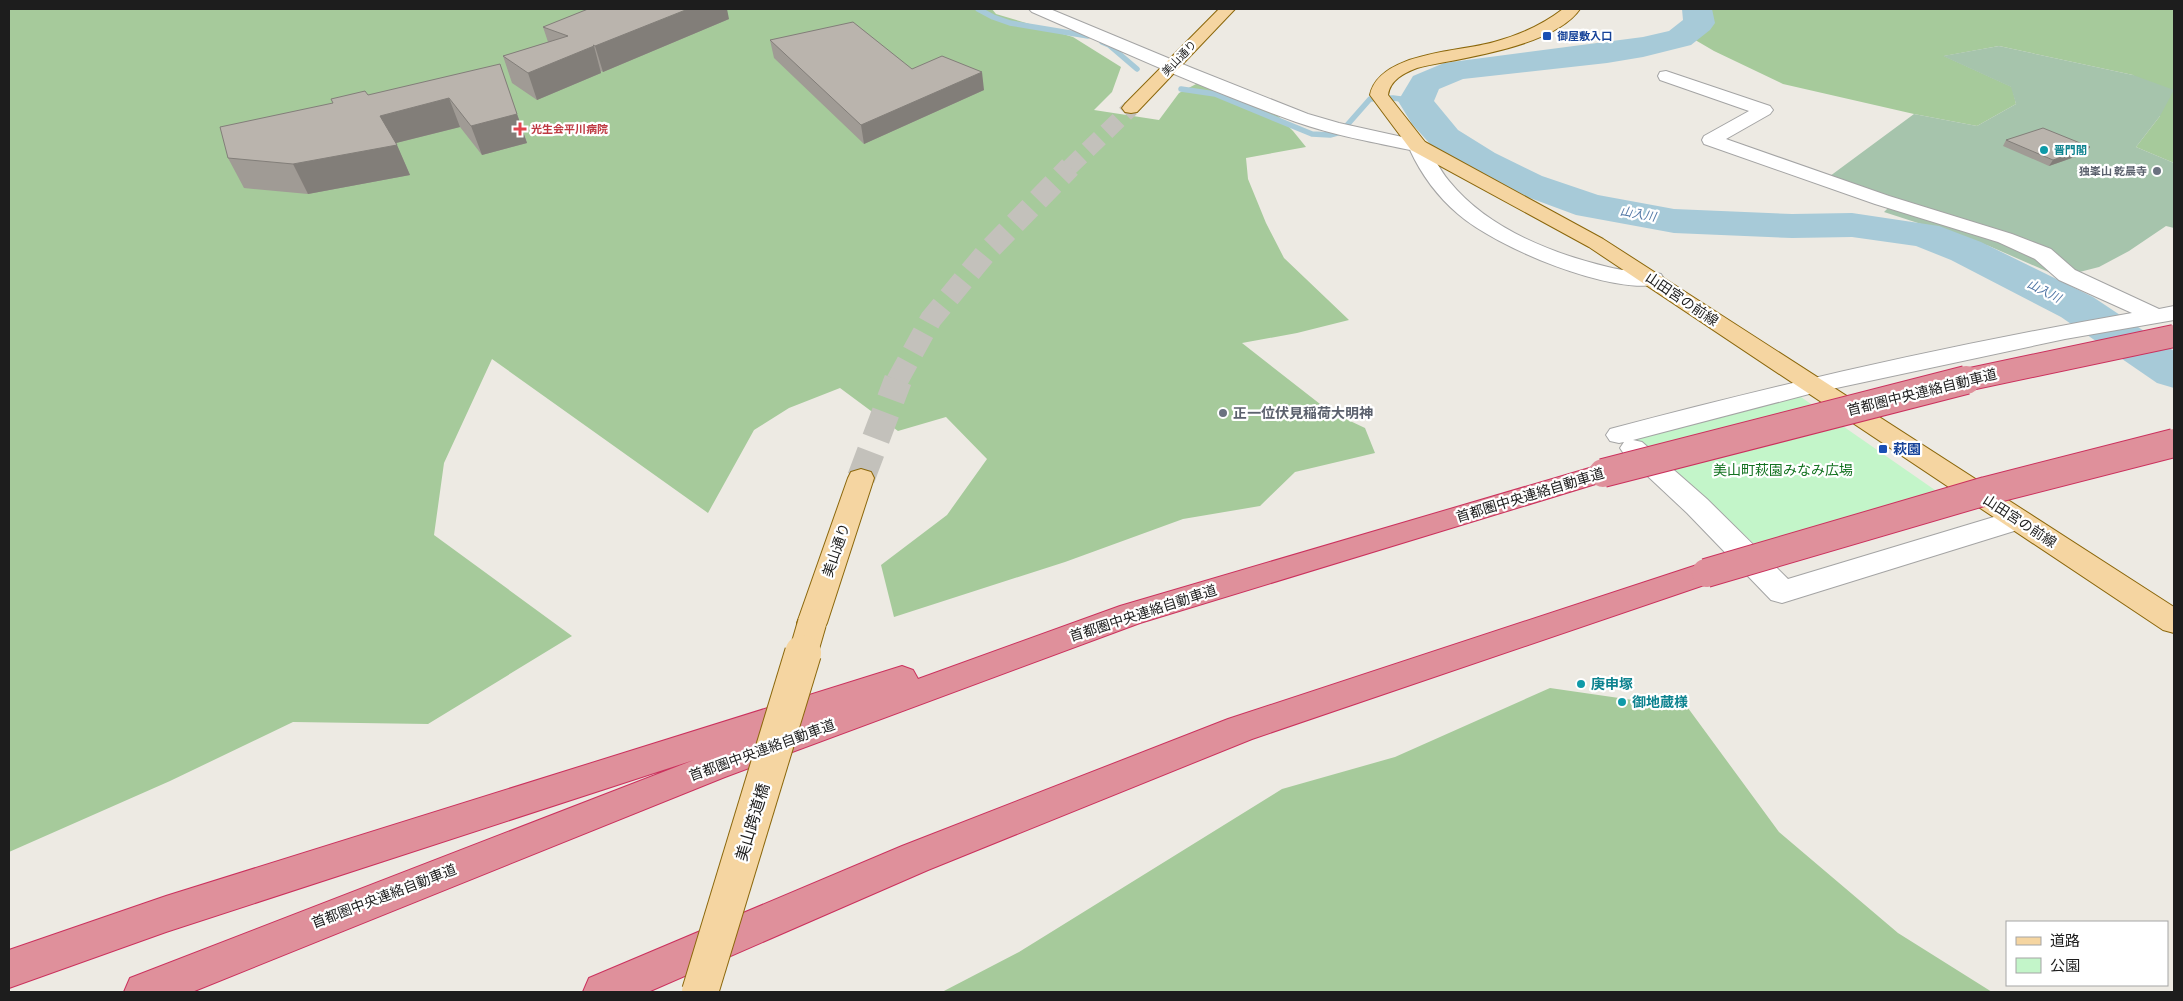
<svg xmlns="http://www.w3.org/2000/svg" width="2183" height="1001" font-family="'PT Sans Narrow','Noto Sans JP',sans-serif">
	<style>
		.forest { fill: #a6ca9b }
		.cemetery { fill: #a6c4ac }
		.park { fill: #c3f5c9 }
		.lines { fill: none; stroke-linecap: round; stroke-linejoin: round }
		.stream { stroke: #a7cad8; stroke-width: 5.5 }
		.river { fill: #a7cad8; fill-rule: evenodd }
		.primary-tunnel-far2 { stroke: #c3c1bb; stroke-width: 17; stroke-dasharray: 17 9; stroke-linecap: butt }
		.primary-tunnel-far1 { stroke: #c3c1bb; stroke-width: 22; stroke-dasharray: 22 11; stroke-linecap: butt }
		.primary-tunnel { stroke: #c3c1bb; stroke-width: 28; stroke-dasharray: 28 14; stroke-linecap: butt }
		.street-casing { stroke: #a4a4a4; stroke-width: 2 }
		.primary-casing { stroke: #8b670b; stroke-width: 2 }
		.highway-casing { stroke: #cb315d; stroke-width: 2 }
		.street { fill: #fff; fill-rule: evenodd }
		.primary { fill: #f5d5a1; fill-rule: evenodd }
		.highway { fill: #df909b; fill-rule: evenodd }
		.primary-bridge-far1-casing { stroke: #8b670b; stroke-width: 30; stroke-linecap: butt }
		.primary-bridge-casing { stroke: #8b670b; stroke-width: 38; stroke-linecap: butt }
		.highway-bridge-far1-casing { stroke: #cb315d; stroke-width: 24; stroke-linecap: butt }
		.highway-bridge-casing { stroke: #cb315d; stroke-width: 30; stroke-linecap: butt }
		.primary-bridge-far1 { stroke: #f5d5a1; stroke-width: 28 }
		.primary-bridge { stroke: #f5d5a1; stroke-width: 36 }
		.highway-bridge-far1 { stroke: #df909b; stroke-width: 22 }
		.highway-bridge { stroke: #df909b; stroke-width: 28 }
		.wall { fill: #a09b95 }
		.shaded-wall { fill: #827e79 }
		.building { fill: #bab4ad; stroke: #827e79 }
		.transit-dot { fill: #1a4fb4; stroke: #fff; stroke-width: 2 }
		.health-dot { fill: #e0444e; stroke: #fff; stroke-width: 2 }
		.culture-dot { fill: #0f9aa8; stroke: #fff; stroke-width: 2 }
		.worship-dot { fill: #6b7280; stroke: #fff; stroke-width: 2 }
		.labels { text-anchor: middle; stroke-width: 4.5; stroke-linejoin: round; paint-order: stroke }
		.far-transit-label { font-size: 11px; font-weight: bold; fill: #164399; stroke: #fff; text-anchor: start }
		.far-street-label { font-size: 11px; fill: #1d1d1d; stroke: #fff }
		.far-health-label { font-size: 11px; font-weight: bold; fill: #be3a42; stroke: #fff; text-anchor: start }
		.far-culture-label { font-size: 11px; font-weight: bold; fill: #0d838f; stroke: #fff; text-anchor: start }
		.far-worship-label { font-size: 11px; font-weight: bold; fill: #5b616d; stroke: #fff; text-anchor: end }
		.far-water-label { font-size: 12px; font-style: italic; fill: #5176a5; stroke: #fff }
		.street-label { font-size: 14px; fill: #1d1d1d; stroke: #fff }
		.worship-label { font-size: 14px; font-weight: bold; fill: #5b616d; stroke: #fff; text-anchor: start }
		.transit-label { font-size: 14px; font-weight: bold; fill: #164399; stroke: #fff; text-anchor: start }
		.park-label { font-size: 14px; fill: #137220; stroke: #fff }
		.culture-label { font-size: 14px; font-weight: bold; fill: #0d838f; stroke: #fff; text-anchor: start }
		.near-street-label { font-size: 16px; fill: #1d1d1d; stroke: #fff }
	</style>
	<rect width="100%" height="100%" fill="#edeae3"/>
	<path class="forest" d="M 9,9 L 992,9 L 996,14 L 1073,37 L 1121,67 L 1112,92 L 1094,110 L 1159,120 L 1179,93 L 1198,83 L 1272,110 L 1293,131 L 1306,147 L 1246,158 L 1248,179 L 1266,223 L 1284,258 L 1349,320 L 1297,333 L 1242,343 L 1329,411 L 1365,428 L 1375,453 L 1295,472 L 1260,506 L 1183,519 L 1065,562 L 894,617 L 881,565 L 947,515 L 987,459 L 946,417 L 898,431 L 840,388 L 789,408 L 754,430 L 708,513 L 492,359 L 444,463 L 434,535 L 572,636 L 428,724 L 293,722 L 170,781 L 9,852 Z
		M 1700,9 L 2174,9 L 2174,163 L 2136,147 L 2160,116 L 2133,75 L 1999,46 L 1944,56 L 2012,87 L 2016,104 L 1977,126 L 1914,114 L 1783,84 L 1714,51 L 1685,34 Z
		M 1550,688 L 1688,708 L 1779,832 L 1898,933 L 1992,992 L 942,992 L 1019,952 L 1282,789 L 1395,757 Z"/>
	<path class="cemetery" d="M 1999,46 L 2133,75 L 2174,90 L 2160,116 L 2136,147 L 2174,163 L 2174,228 L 2166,226 L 2129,251 L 2099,267 L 2060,277 L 1989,246 L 1884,212 L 1894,202 L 1826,179 L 1914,114 L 1977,126 L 2016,104 L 2011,87 L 1943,56 Z"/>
	<path class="park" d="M 1798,395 L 1945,497 L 1758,547 L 1637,439 Z"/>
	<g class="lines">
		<path class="stream" d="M 978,9 L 993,17 L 1010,23 L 1088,36
			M 1102,42 L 1109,45 L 1137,69
			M 1181,89 L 1215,94 L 1312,134 L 1330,135 L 1341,132 L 1370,99 L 1393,98 L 1416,101"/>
		<path class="river" d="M 1682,9 L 1712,9 L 1715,23 L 1710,30 L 1691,45 L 1643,57 L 1607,63 L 1463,79 L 1439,89 L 1434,101 L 1458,130 L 1495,153 L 1542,176 L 1598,195 L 1674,209 L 1792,214 L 1852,213 L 1939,226 L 1981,242 L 2093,297 L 2174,351 L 2174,388 L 2157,383 L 2061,317 L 1951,260 L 1916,246 L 1852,237 L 1792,238 L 1674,233 L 1576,215 L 1514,192 L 1469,169 L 1432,146 L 1412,124 L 1398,101 L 1413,76 L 1444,63 L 1643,37 L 1669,31 L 1683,20 Z"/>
		<path class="primary-tunnel-far2" d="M 1069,168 L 1131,108"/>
		<path class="primary-tunnel-far1" d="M 897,381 L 931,319 L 985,254 L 1070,167"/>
		<path class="primary-tunnel" d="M 861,478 L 898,380"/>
		<g class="street-casing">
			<path id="street" d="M 1029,9 L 1050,9 L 1192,68 L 1308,114 L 1339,123 L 1425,142 C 1433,155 1439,169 1449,181 C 1487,228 1550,253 1608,267 C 1625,272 1643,270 1661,274 L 1664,279 L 1661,284 C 1611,296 1496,247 1458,214 C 1438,197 1421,174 1410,150 C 1372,142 1333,135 1296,122 C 1206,90 1119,50 1032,12 Z
				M 1666,71 L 1770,106 L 1773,110 L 1770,114 L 1726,139 L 1889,196 L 2012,234 L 2051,249 L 2075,270 L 2159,309 L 2174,306 L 2174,320 L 2065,339 L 1813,393 L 1633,440 L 1642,442 L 1707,499 L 1788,579 L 2017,510 L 2027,513 L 2031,520 L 2027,527 L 1782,603 L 1771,600 L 1687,513 L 1624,454 L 1620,448 L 1624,442 L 1619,443 L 1610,441 L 1606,435 L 1610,429 C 1782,383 1956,344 2132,313 L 2059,280 L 2035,259 L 1998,242 L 1875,204 L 1704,144 L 1702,140 L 1704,136 L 1749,111 L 1660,80 L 1658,76 L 1660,72 Z"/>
		</g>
		<g class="primary-casing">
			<path id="primary" d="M 1219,9 L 1235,9 L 1137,112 L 1131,113 L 1125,112 L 1122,108 L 1125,104 Z
				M 1563,9 L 1580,9 C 1558,41 1487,54 1451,61 C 1440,63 1428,65 1417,68 C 1404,73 1390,80 1388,95 L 1425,142 L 1603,239 L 2174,607 L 2174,633 L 2163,630 L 1589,247 L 1411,150 L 1370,95 C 1379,52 1460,52 1494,42 C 1520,35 1542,25 1563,9 Z
				M 861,469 L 871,472 L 874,478 L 827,623 L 823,631 L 812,635 L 801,631 L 797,623 L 848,478 L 851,472 Z"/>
		</g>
		<g class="highway-casing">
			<path id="highway" d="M 1603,464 L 1612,467 L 1616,473 L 1612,479 L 1140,623 L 725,777 L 192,992 L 124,992 L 130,978 L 694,760 L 166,932 L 9,988 L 9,950 L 166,896 L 902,666 L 913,670 L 918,679 L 1120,606 Z
				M 1706,562 L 1716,565 L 1721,573 L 1716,581 L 1252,739 L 928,870 L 648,992 L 583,992 L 589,978 L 902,846 L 1228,719 Z"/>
		</g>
		<use href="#street" class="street"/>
		<use href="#primary" class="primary"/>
		<use href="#highway" class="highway"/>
		<g class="primary-bridge-far1-casing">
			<path id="primary-bridge-far1" d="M 803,654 L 812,623"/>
		</g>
		<g class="primary-bridge-casing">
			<path id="primary-bridge" d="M 700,992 L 803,653"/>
		</g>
		<g class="highway-bridge-far1-casing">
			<path id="highway-bridge-far1" d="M 1961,381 L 2174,336"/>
		</g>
		<g class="highway-bridge-casing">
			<path id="highway-bridge" d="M 1603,473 L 1966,380
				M 1706,573 L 1986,491 L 2174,443"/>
		</g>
		<use href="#primary-bridge-far1" class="primary-bridge-far1"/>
		<use href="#primary-bridge" class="primary-bridge"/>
		<use href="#highway-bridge-far1" class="highway-bridge-far1"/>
		<use href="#highway-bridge" class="highway-bridge"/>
	</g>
	<path class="wall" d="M 729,19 L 603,72 L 601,71 L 601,73 L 537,100 L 512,83 L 503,56 L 548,42 L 543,27 Z
		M 770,40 L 912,69 L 984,90 L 864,144 L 774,58 Z
		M 500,64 L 527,143 L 482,155 L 460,127 L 396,143 L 410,175 L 308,194 L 244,188 L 228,158 Z
		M 2006,140 L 2090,147 L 2086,153 L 2049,166 L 2003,146 Z"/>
	<path class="shaded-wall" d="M 688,9 L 727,9 L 729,19 L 603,72 L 595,46 Z
		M 594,46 L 601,73 L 537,100 L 528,73 Z
		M 982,72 L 984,90 L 864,144 L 861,125 Z
		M 449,98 L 460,127 L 392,144 L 380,116 Z
		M 517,114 L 527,143 L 482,155 L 471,126 Z
		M 397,145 L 410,175 L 308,194 L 293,164 Z
		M 2090,147 L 2086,153 L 2049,166 L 2053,160 Z"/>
	<path class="building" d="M 588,9 L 688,9 L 595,46 L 593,45 L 594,46 L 528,73 L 503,56 L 568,36 L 543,27 Z
		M 853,22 L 912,69 L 942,56 L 982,72 L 861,125 L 770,40 Z
		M 500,64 L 517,114 L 471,126 L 449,98 L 380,116 L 397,145 L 293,164 L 228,158 L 220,127 L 333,103 L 331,99 L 365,91 L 368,95 Z
		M 2043,128 L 2090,147 L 2053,160 L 2006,140 Z"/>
	<g class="transit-dot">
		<rect x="1542" y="31" width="10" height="10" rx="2.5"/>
		<rect x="1878" y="444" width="10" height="10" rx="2.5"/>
	</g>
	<path class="health-dot" d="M517.5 121.5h5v5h5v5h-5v5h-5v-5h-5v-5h5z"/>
	<g class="culture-dot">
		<circle cx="2044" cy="150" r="5"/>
		<circle cx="1581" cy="684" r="5"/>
		<circle cx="1622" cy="702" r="5"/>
	</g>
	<g class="worship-dot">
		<circle cx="2157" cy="171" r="5"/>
		<circle cx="1223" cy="413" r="5"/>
	</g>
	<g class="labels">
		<g class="far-transit-label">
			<text x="1557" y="40">御屋敷入口</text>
		</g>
		<g class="far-street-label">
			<text transform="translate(1179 58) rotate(-46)" y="4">美山通り</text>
		</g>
		<g class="far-health-label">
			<text x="531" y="133">光生会平川病院</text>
		</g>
		<g class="far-culture-label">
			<text x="2054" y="154">晋門閣</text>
		</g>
		<g class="far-worship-label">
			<text x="2147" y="175">独峯山 乾晨寺</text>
		</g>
		<g class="far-water-label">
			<text transform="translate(1638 214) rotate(10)" y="4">山入川</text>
			<text transform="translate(2044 291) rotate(27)" y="4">山入川</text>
		</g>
		<g class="street-label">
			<text transform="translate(1682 299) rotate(34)" y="5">山田宮の前線</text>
			<text transform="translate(1922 392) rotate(-14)" y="5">首都圏中央連絡自動車道</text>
			<text transform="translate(1530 495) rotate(-17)" y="5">首都圏中央連絡自動車道</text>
			<text transform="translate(2020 521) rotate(33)" y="5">山田宮の前線</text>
			<text transform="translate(836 550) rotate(-71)" y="5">美山通り</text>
			<text transform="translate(1143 613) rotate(-18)" y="5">首都圏中央連絡自動車道</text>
			<text transform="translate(762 750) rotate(-20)" y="5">首都圏中央連絡自動車道</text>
			<text transform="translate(384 896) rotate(-21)" y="5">首都圏中央連絡自動車道</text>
		</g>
		<g class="worship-label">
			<text x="1233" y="418">正一位伏見稲荷大明神</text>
		</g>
		<g class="transit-label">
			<text x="1893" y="454">萩園</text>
		</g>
		<g class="park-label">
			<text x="1783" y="475">美山町萩園みなみ広場</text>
		</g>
		<g class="culture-label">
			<text x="1591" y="689">庚申塚</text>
			<text x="1632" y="707">御地蔵様</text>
		</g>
		<g class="near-street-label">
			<text transform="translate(752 822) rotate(-73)" y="6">美山跨道橋</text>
		</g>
	</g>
	<rect width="2183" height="1001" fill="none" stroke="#1d1d1d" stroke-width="20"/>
	<rect x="2006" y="921" width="162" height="65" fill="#ffffff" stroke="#a5a5a5"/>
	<rect x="2016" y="937" width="25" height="8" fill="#f5d5a1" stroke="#a5a5a5"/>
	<text x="2050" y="946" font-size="15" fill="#1d1d1d">道路</text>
	<rect x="2016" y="958" width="25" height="15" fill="#c3f5c9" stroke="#a5a5a5"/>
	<text x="2050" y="971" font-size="15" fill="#1d1d1d">公園</text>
</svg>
